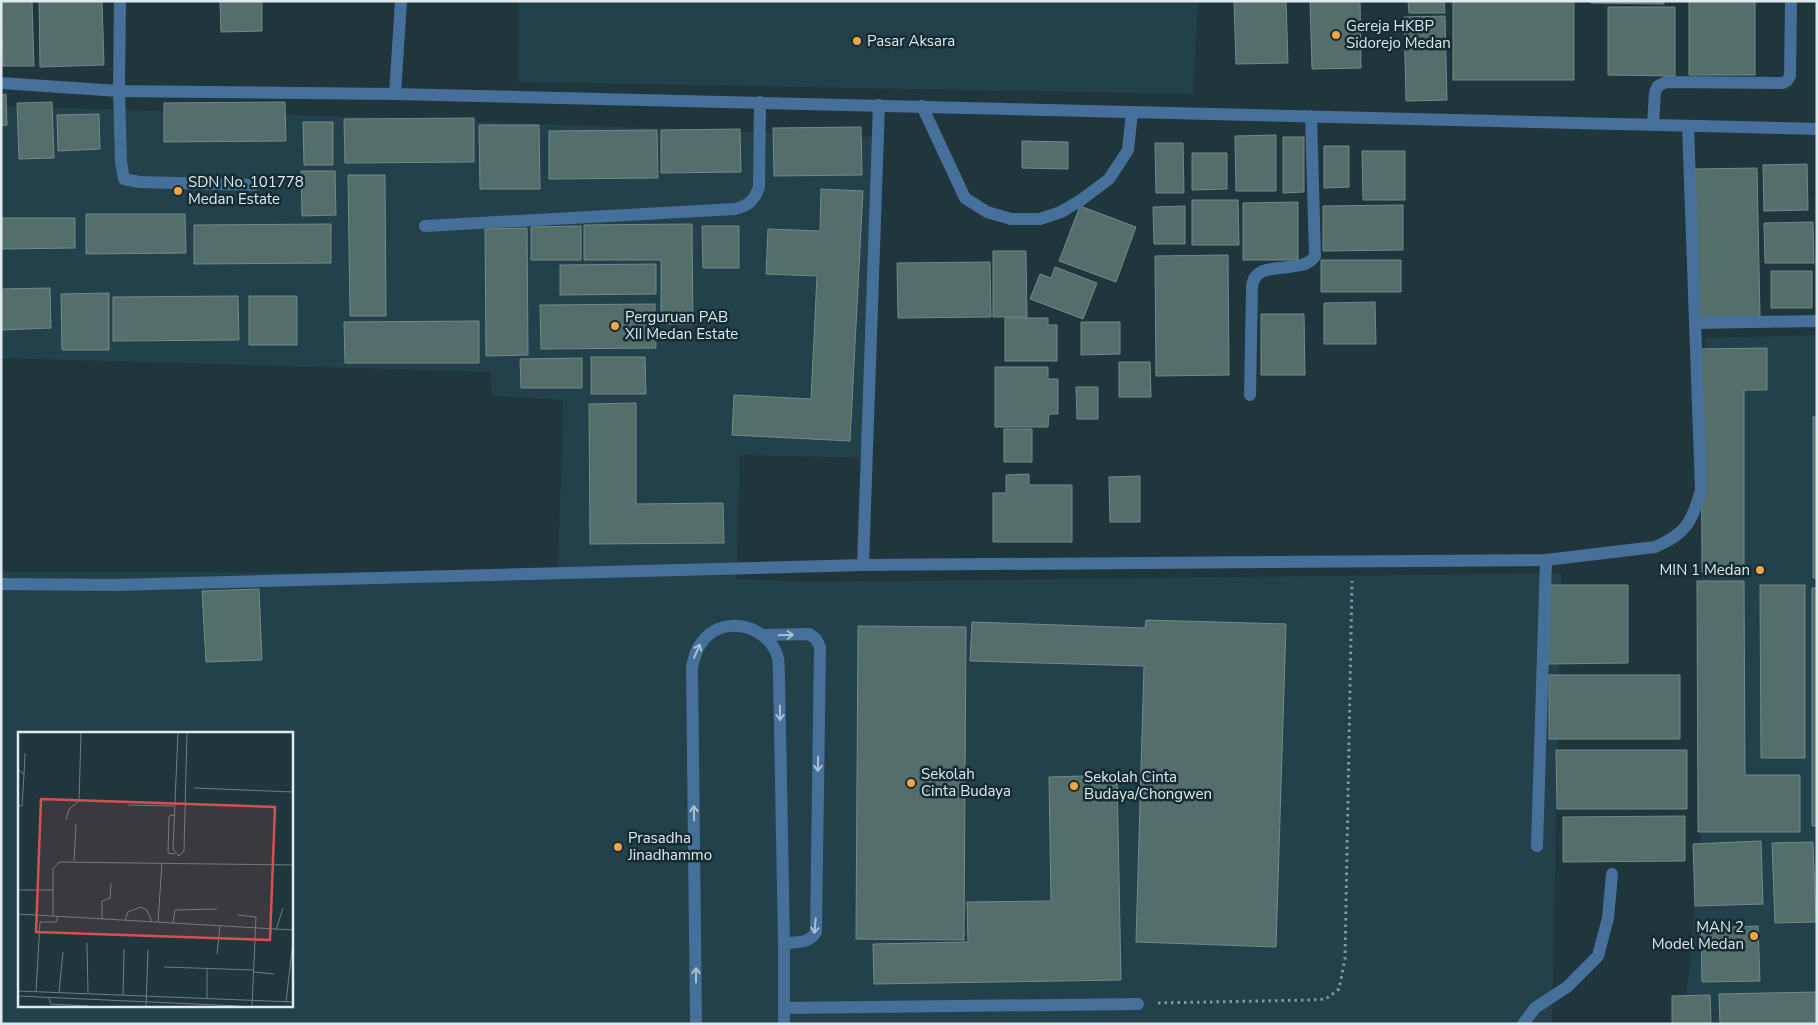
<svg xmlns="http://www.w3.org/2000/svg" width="1818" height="1025" font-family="'Nunito Sans',sans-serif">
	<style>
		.built { fill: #23414b; fill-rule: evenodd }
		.building { fill: #546e6b; stroke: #718b89 }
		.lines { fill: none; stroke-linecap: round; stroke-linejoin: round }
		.path { stroke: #85979d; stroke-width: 3; stroke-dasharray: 2.5 4; stroke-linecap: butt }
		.lane { stroke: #467099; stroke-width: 12 }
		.street { stroke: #467099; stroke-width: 12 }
		.oneway { stroke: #a8c0d1 }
		.poi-dot { fill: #f3a443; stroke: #152c32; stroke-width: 2 }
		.labels { text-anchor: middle; stroke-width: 5; stroke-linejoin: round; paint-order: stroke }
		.poi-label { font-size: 15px; fill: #ddebef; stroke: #152c32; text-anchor: start }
		.inset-road { fill: none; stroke: #6b7e84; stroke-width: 1 }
		.view { fill: #d74f50; fill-opacity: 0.15; stroke: #d74f50; stroke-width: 2.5 }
		.inset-edge { fill: none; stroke: #ddebef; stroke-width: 2.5 }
	</style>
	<rect width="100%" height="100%" fill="#1f363d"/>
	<path class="built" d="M 519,1 L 1198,1 L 1193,94 L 518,82 Z
		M 1,106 L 356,117 L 879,137 L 865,458 L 740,455 L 736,579 L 811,582 L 1561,573 L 1552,1024 L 1,1024 L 1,572 L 558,573 L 563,400 L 492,396 L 490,372 L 1,358 ZM 19,734 L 291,734 L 291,1006 L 19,1006 Z
		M 1817,335 L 1817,1024 L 1684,1024 L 1700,849 L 1705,338 Z"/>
	<path class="building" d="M 1,1 L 32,1 L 34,66 L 3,66 Z
		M 39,1 L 102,1 L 104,65 L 40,67 Z
		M 220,1 L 262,1 L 262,31 L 221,32 Z
		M 1234,1 L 1286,1 L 1288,63 L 1236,64 Z
		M 1310,1 L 1360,1 L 1361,68 L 1312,69 Z
		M 1408,1 L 1444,1 L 1445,13 L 1409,13 Z
		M 1453,1 L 1574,1 L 1574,80 L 1453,80 Z
		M 1591,1 L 1664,1 L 1664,4 L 1591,3 Z
		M 1689,1 L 1755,1 L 1755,75 L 1689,75 Z
		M 1608,7 L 1675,7 L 1675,76 L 1608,75 Z
		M 1445,16 L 1447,100 L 1406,101 L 1404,17 Z
		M 6,94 L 7,125 L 1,126 L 1,95 Z
		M 52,102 L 54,158 L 19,159 L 17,103 Z
		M 285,102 L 286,141 L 164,142 L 164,103 Z
		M 99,114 L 100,149 L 58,151 L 57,115 Z
		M 474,118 L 474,162 L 345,163 L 344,119 Z
		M 303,122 L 333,122 L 333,165 L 304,165 Z
		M 479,125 L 539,125 L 540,189 L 480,189 Z
		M 861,127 L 862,175 L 774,176 L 773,128 Z
		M 740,129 L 741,172 L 661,173 L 661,130 Z
		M 657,130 L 658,178 L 549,179 L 549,131 Z
		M 1276,135 L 1276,191 L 1236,191 L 1235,136 Z
		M 1283,137 L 1304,137 L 1304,192 L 1283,193 Z
		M 1022,141 L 1068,142 L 1068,169 L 1022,168 Z
		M 1155,143 L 1183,143 L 1184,193 L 1156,193 Z
		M 1324,146 L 1349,146 L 1349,187 L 1324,188 Z
		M 1362,151 L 1405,151 L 1405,200 L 1363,200 Z
		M 1192,153 L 1227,153 L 1227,189 L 1192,190 Z
		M 1807,164 L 1808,210 L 1764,211 L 1763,165 Z
		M 1757,168 L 1760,317 L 1698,319 L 1695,169 Z
		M 301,171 L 335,171 L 336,215 L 302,216 Z
		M 348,175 L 385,175 L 386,316 L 350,316 Z
		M 821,189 L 863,191 L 850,441 L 732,435 L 734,395 L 811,399 L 817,276 L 766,274 L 768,229 L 820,231 Z
		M 1192,200 L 1238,200 L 1239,245 L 1192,245 Z
		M 1298,202 L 1298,260 L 1243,260 L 1243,203 Z
		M 1403,205 L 1403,250 L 1323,251 L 1323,206 Z
		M 1080,206 L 1136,227 L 1116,282 L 1059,261 Z
		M 1185,206 L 1185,244 L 1154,244 L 1153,207 Z
		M 86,214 L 185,214 L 186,253 L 86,254 Z
		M 1,218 L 75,218 L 75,248 L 1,249 Z
		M 1813,222 L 1814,263 L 1765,263 L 1764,223 Z
		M 331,224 L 331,263 L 194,264 L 194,225 Z
		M 692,224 L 693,324 L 661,324 L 661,260 L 584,260 L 584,225 Z
		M 581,226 L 581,260 L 531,260 L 531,227 Z
		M 702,226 L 739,226 L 739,268 L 703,268 Z
		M 527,228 L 528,355 L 486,356 L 485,229 Z
		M 993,251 L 1026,251 L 1027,317 L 993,317 Z
		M 1228,255 L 1229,375 L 1156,376 L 1155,256 Z
		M 1321,260 L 1401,260 L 1401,292 L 1321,292 Z
		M 990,262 L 991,317 L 898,318 L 897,263 Z
		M 656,264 L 656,294 L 560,295 L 560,265 Z
		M 1055,267 L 1097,283 L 1083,319 L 1030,299 L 1040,274 L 1051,278 Z
		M 1771,271 L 1812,271 L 1812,308 L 1771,308 Z
		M 50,288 L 51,328 L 1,330 L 1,289 Z
		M 109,293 L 109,350 L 62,350 L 61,294 Z
		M 238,296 L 239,340 L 113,341 L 113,297 Z
		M 249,296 L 297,296 L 297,345 L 249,345 Z
		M 1375,302 L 1376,344 L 1324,344 L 1324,303 Z
		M 655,304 L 656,348 L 541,349 L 540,305 Z
		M 1261,314 L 1304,314 L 1305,375 L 1261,375 Z
		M 1005,318 L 1048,318 L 1048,325 L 1057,325 L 1057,361 L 1005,361 Z
		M 479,321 L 479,363 L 345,363 L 344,322 Z
		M 1081,322 L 1120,322 L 1120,354 L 1081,355 Z
		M 1767,348 L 1767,390 L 1744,390 L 1744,571 L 1702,572 L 1701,349 Z
		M 591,357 L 645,357 L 646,394 L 591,394 Z
		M 582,358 L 582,388 L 521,388 L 520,359 Z
		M 1119,362 L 1150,362 L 1151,397 L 1119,397 Z
		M 995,367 L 1048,367 L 1048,379 L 1058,379 L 1058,414 L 1049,414 L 1048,427 L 995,427 Z
		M 1076,387 L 1098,387 L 1098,419 L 1077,419 Z
		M 636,403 L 636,504 L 723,503 L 724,543 L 590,544 L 589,404 Z
		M 1813,417 L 1817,417 L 1817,578 L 1813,578 Z
		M 1004,429 L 1032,429 L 1032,462 L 1004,462 Z
		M 1029,474 L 1029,485 L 1072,485 L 1072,542 L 993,542 L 993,493 L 1006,493 L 1006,475 Z
		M 1140,476 L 1140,522 L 1110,522 L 1109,477 Z
		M 1697,581 L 1744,581 L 1745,775 L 1800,775 L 1800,832 L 1698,832 Z
		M 1547,585 L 1628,585 L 1628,663 L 1547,664 Z
		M 1760,585 L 1805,585 L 1805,758 L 1761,758 Z
		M 1812,588 L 1817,588 L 1817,826 L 1812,826 Z
		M 259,589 L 262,660 L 206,662 L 202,591 Z
		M 1146,620 L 1286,624 L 1276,947 L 1136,942 L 1144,666 L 970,661 L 972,622 L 1145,628 Z
		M 858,626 L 966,627 L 964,940 L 856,939 Z
		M 1549,675 L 1680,675 L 1680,739 L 1549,739 Z
		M 1556,750 L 1687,750 L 1687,809 L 1557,809 Z
		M 1117,775 L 1121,980 L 874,984 L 873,944 L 968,942 L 967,902 L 1051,901 L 1049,777 Z
		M 1685,816 L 1685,861 L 1563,862 L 1563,817 Z
		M 1761,841 L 1763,904 L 1695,906 L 1693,844 Z
		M 1813,842 L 1816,922 L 1775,923 L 1772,843 Z
		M 1758,926 L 1760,981 L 1702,982 L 1701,928 Z
		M 1817,992 L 1817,1024 L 1720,1024 L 1719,994 Z
		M 1710,995 L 1711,1024 L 1672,1024 L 1672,996 Z"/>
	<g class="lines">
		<path class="path" d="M 1158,1003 L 1309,1000 L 1326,999 L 1339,989 L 1345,959 L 1352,581"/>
		<path class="lane" d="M 119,91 L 121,162 L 124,179 L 139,182 L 255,185
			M 395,94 L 401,1
			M 425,226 L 735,209 C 748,206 755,200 759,187 L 760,102
			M 765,635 L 809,634 L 816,639 L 820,647 L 816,932 C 809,944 796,942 784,943
			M 1537,846 L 1546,560
			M 784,1008 L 1138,1004
			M 1523,1024 L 1535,1008 L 1567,987 L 1598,956 L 1608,918 L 1612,874"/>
		<path class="street" d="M 1,83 L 119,91 L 395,94 L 1817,129
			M 119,91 L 120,1
			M 922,106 L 965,198 L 987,212 L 1011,219 L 1040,219 L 1061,212 L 1081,200 L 1109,179 L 1128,150 L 1132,112
			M 1653,125 L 1655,92 L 1658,86 L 1666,82 L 1783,83 L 1787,81 L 1790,76 L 1791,1
			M 1695,323 L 1817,321
			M 1250,395 L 1252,288 C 1253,256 1302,277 1315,256 L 1311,116
			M 863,565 L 879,105
			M 1,584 L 115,585 L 863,565 L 1546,560 L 1655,547 C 1686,534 1692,522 1701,490 L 1688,126
			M 696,1024 L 692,667 C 694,658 696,649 702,642 C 722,615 763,624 776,652 C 779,658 779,668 779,675 L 784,943 L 784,1024"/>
	</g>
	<defs><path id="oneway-shaft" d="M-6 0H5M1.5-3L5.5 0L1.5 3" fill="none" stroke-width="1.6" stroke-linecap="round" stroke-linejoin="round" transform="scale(1.25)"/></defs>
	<g class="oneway">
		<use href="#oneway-shaft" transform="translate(786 635) rotate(-2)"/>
		<use href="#oneway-shaft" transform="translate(697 651) rotate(-66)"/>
		<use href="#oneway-shaft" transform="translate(780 713) rotate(89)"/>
		<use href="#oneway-shaft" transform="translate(818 764) rotate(91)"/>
		<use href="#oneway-shaft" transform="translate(694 813) rotate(-91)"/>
		<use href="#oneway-shaft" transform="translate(815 926) rotate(95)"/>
		<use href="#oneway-shaft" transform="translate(696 975) rotate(-90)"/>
	</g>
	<g class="poi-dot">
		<circle cx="1336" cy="35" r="5"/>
		<circle cx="857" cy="41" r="5"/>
		<circle cx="178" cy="191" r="5"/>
		<circle cx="615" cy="326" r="5"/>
		<circle cx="1760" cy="570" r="5"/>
		<circle cx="911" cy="783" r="5"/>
		<circle cx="1074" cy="786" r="5"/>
		<circle cx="618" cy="847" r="5"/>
		<circle cx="1754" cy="936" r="5"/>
	</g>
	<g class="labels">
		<g class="poi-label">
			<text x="1346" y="31">Gereja HKBP<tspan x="1346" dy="17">Sidorejo Medan</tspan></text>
			<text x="867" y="46">Pasar Aksara</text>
			<text x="188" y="187">SDN No. 101778<tspan x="188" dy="17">Medan Estate</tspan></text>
			<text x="625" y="322">Perguruan PAB<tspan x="625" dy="17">XII Medan Estate</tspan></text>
			<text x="1750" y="575" text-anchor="end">MIN 1 Medan</text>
			<text x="921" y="779">Sekolah<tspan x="921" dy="17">Cinta Budaya</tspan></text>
			<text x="1084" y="782">Sekolah Cinta<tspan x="1084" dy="17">Budaya/Chongwen</tspan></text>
			<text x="628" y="843">Prasadha<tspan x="628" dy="17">Jinadhammo</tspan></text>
			<text x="1744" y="932" text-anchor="end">MAN 2<tspan x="1744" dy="17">Model Medan</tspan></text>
		</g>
	</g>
	<g transform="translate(18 732)">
		<rect width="275" height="275" fill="#1f363d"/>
		<path class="inset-road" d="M 160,1 L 155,117 L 161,124 L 166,119 L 169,1M 0,38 L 6,42 L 4,74 L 0,74M 6,42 L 7,21M 176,56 L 275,60M 110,73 L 156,74M 156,83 L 151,84 L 150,121 L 157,122M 48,88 L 51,77 L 61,69 L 63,1M 56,129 L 58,92M 0,158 L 35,158M 0,182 L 275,198M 220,183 L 238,185 L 234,274M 35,184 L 35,137 L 41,130 L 275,133M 84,187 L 84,169 L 92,166 L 93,151M 107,188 L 110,180 L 123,175 L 129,178 L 134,190M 140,190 L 144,131M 155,191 L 157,178 L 199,177M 258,198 L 265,176M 69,211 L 70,261M 199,222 L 202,194M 146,235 L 236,238M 189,237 L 189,267M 236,240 L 256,242M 0,259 L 275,270M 18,260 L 22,190 L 38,190 L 40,184M 41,260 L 45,220M 105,263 L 106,217M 0,264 L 221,274M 31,266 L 33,272 L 70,274M 268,270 L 275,209M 128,274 L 130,218"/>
		<path class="view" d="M 23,67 L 257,75 L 252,208 L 18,200 Z"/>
		<rect width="275" height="275" class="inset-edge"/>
	</g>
	<rect width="1818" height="1025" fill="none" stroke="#ddebef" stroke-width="5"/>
</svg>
